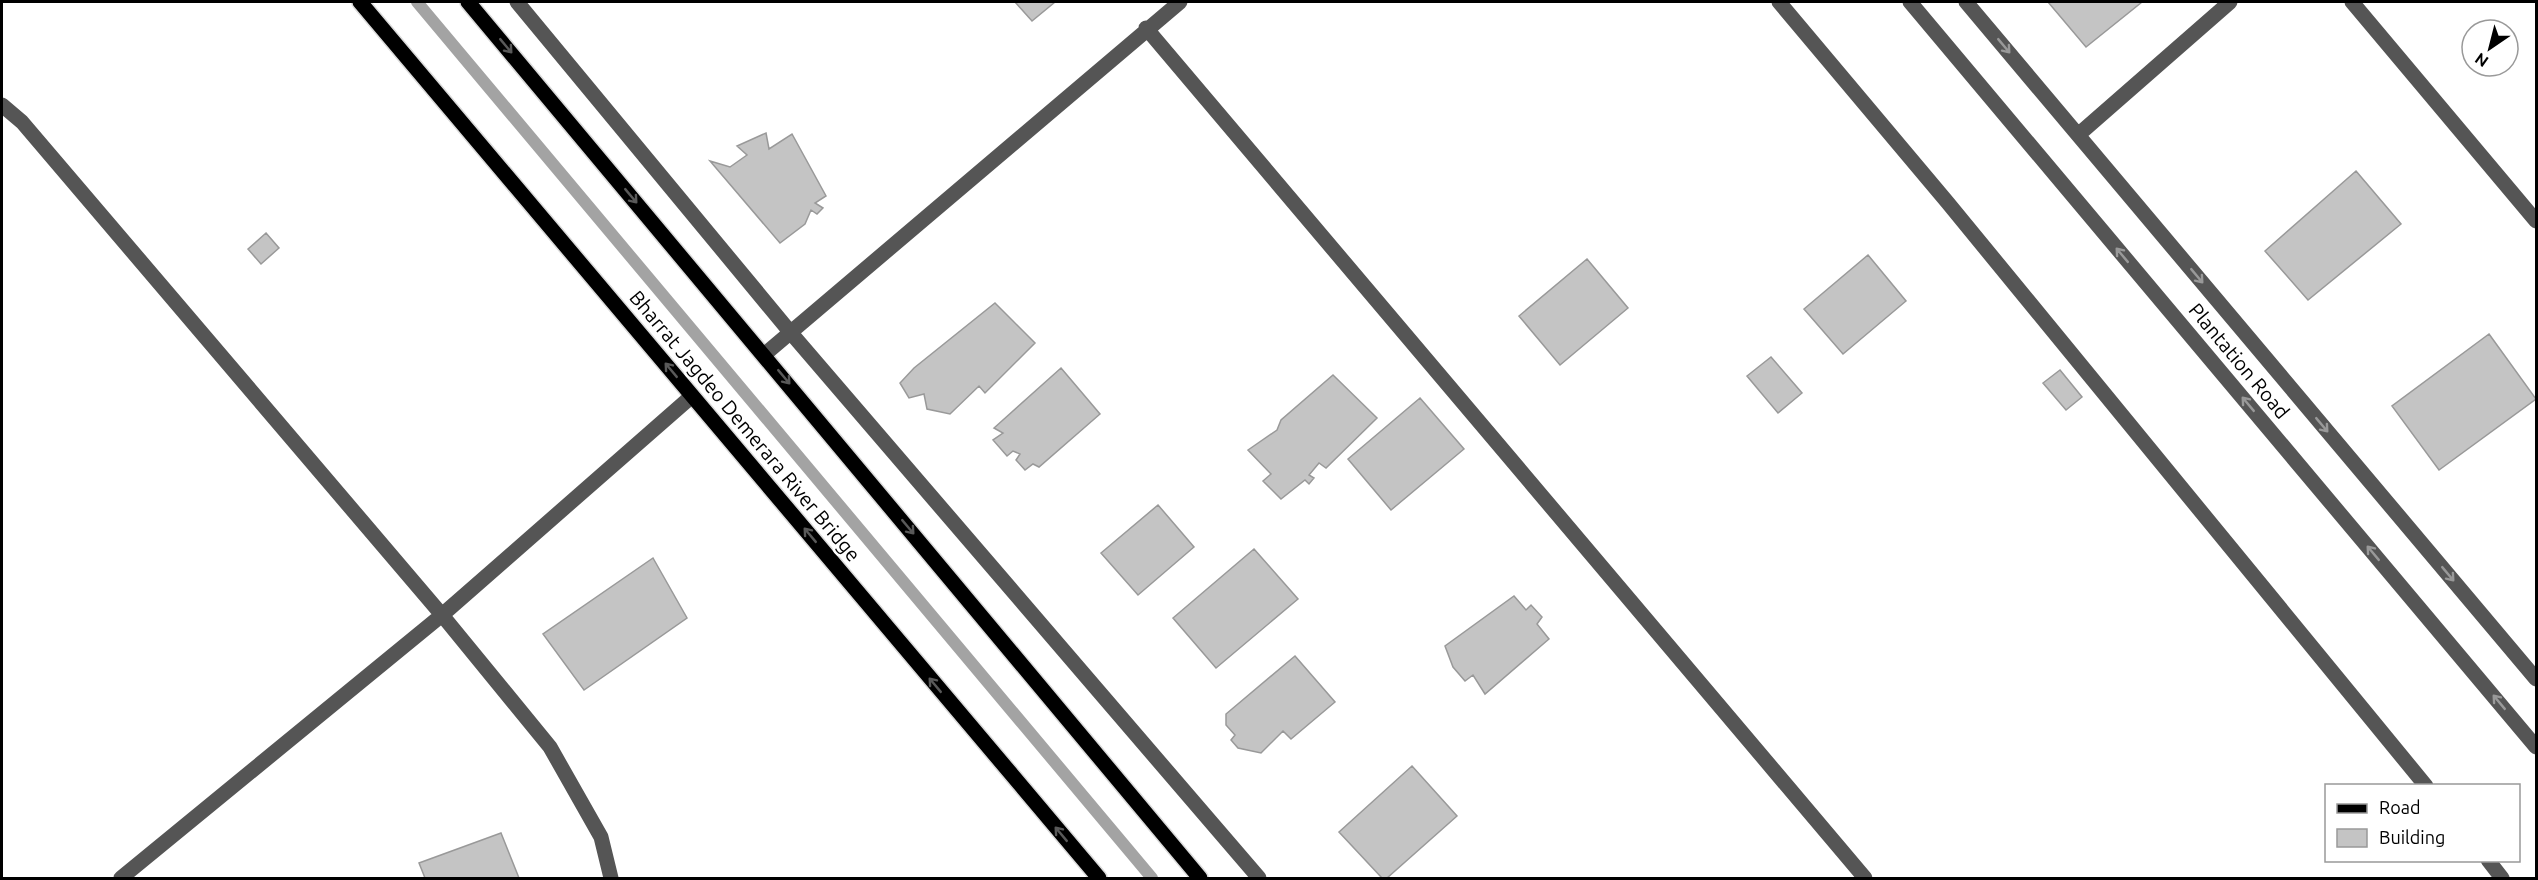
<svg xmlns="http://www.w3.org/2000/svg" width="2538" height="880" font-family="Ubuntu,sans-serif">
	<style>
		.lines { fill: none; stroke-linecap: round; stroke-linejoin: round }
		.stream { stroke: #a3a3a3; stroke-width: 12 }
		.building { fill: #c4c4c4; stroke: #999; stroke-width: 1.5 }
		.major-casing { stroke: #dbdbdb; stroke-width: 18 }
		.minor { stroke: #555; stroke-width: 15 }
		.major { stroke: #000; stroke-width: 15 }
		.oneway { stroke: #595959 }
		.oneway2 { stroke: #999 }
		.labels { text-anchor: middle; stroke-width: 5; stroke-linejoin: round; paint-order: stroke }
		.street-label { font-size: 20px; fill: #000; stroke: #fff }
	</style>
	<rect width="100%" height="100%" fill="#fff"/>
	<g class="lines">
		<path class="stream" d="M 417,2 L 1152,878"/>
	</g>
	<path class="building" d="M 1015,2 L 1055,2 L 1032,21 Z
		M 2048,2 L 2142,2 L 2086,47 Z
		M 766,133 L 769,149 L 792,134 L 826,196 L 815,203 L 823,208 L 817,214 L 811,210 L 805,224 L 780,243 L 710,161 L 730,167 L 747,155 L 737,146 Z
		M 2356,171 L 2401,224 L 2308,300 L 2265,251 Z
		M 266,233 L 279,248 L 261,264 L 248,249 Z
		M 1868,255 L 1906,301 L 1843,354 L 1804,309 Z
		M 1587,259 L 1628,308 L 1560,365 L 1519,316 Z
		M 995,303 L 1035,343 L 985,393 L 979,386 L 950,414 L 927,409 L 924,394 L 909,398 L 900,383 L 914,368 Z
		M 2489,334 L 2536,399 L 2439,470 L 2392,406 Z
		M 1771,357 L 1802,393 L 1778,413 L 1747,376 Z
		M 1061,368 L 1100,414 L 1039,467 L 1033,464 L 1025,470 L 1016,460 L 1020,454 L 1013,451 L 1007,456 L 993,440 L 1003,433 L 994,428 Z
		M 2060,370 L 2082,397 L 2066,410 L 2043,383 Z
		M 1333,375 L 1377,418 L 1326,468 L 1319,463 L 1309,475 L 1314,478 L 1309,484 L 1305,480 L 1281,499 L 1263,481 L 1271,474 L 1248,450 L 1277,430 L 1281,420 Z
		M 1420,398 L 1464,449 L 1391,510 L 1348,459 Z
		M 1158,505 L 1194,547 L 1138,595 L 1101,553 Z
		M 1254,549 L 1298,599 L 1216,668 L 1173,618 Z
		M 653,558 L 687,618 L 584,690 L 543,634 Z
		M 1514,596 L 1526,610 L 1531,605 L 1542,617 L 1537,624 L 1549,639 L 1485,694 L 1473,675 L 1465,681 L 1453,667 L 1445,646 Z
		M 1295,656 L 1335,702 L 1291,739 L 1283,731 L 1261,753 L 1238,748 L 1231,740 L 1235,735 L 1226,725 L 1226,714 Z
		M 1412,766 L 1457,816 L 1387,878 L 1382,878 L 1339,832 Z
		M 501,833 L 519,878 L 425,878 L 419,863 Z"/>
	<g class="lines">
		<g class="major-casing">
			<path id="major" d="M 360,2 L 1099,878
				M 468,2 L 1200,878"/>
		</g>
		<path class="minor" d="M 517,2 L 791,333 L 1259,878
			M 1779,2 L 1948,203 L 2426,786
			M 1910,2 L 2536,747
			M 1966,2 L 2536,679
			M 2352,2 L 2536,221
			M 1146,28 L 1865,878
			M 2,105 L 22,122 L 442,615 L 550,747 L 601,837 L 611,878
			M 2078,135 L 2230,2
			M 765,354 L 1180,2
			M 2488,860 L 2502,878
			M 121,878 L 442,615 L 692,396"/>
		<use href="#major" class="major"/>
	</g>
	<defs><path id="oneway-shaft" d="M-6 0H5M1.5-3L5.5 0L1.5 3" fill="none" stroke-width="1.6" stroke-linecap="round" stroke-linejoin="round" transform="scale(1.5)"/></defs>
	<g class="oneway">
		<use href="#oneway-shaft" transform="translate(506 46) rotate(50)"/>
		<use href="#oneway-shaft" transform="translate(631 196) rotate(50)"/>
		<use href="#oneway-shaft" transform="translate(671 370) rotate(-130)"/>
		<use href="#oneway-shaft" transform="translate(784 377) rotate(50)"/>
		<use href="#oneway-shaft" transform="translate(908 527) rotate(50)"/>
		<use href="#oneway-shaft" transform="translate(810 535) rotate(-130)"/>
		<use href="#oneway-shaft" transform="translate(935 685) rotate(-130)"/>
		<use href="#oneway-shaft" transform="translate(1061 834) rotate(-130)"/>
	</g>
	<g class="oneway2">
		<use href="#oneway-shaft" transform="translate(2004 46) rotate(50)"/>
		<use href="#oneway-shaft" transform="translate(2122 255) rotate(-130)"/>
		<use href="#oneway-shaft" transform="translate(2197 276) rotate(50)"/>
		<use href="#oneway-shaft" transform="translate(2248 404) rotate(-130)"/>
		<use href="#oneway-shaft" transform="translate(2322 425) rotate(50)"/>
		<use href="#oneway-shaft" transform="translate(2373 553) rotate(-130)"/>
		<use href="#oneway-shaft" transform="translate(2448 574) rotate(50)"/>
		<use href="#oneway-shaft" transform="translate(2499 702) rotate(-130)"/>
	</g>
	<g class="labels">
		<g class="street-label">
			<text transform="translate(2239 361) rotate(50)" y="7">Plantation Road</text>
			<text transform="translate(745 426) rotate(50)" y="7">Bharrat Jagdeo Demerara River Bridge</text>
		</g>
	</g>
	<rect width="2538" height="880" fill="none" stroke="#000000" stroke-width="6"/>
	<rect x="2325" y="784" width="195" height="78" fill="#ffffff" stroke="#999999" stroke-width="1.5"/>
	<rect x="2337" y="804" width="30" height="9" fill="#000000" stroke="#999999" stroke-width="1.5"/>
	<text x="2379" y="814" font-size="18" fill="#000000">Road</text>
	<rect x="2337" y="829" width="30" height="18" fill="#c4c4c4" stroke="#999999" stroke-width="1.5"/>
	<text x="2379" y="844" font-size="18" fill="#000000">Building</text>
	<g transform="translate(2490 48) rotate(215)"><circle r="28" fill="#ffffff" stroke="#999999" stroke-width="1.5"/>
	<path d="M0-4.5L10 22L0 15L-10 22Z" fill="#000000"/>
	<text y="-9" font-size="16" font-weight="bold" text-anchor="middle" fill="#000000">N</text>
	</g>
</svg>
